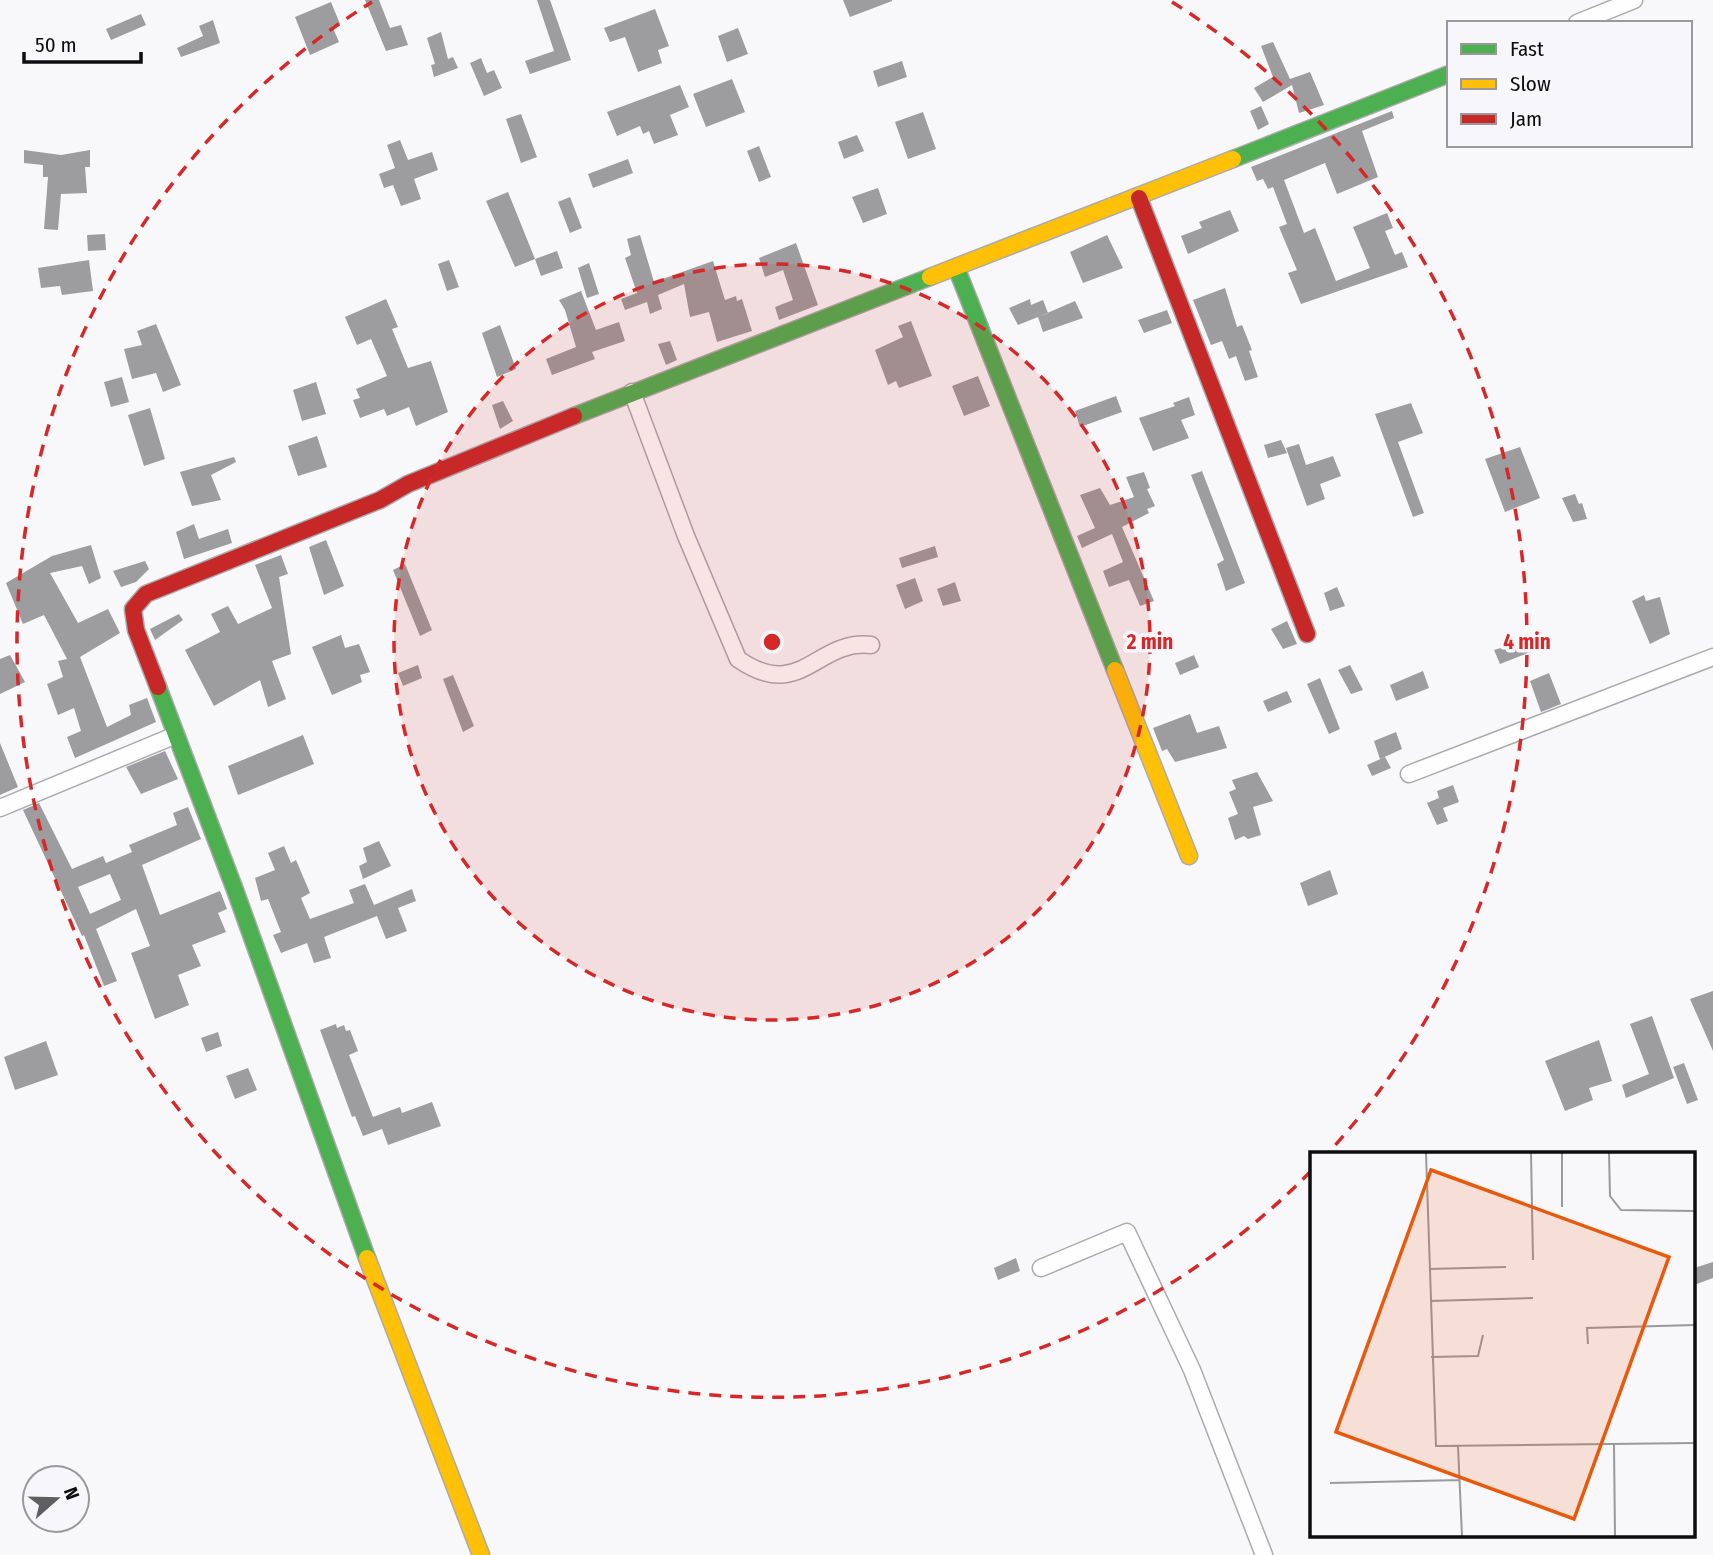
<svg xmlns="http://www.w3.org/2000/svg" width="1713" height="1555" font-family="'Fira Sans Condensed',sans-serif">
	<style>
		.building { fill: #9d9c9e; fill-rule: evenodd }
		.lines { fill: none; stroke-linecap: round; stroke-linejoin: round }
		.street-casing { stroke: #abaaac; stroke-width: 19 }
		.fast-casing { stroke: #abaaac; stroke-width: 19 }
		.slow-casing { stroke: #abaaac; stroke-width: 19 }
		.jam-casing { stroke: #abaaac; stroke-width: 19 }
		.street { stroke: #fefefe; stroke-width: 16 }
		.fast { stroke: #4caf50; stroke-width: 16 }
		.slow { stroke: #ffc107; stroke-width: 16 }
		.jam { stroke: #c62828; stroke-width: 16 }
		.ring { fill: none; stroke: #d62828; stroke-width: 3.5; stroke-dasharray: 12 9 }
		.inset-road { fill: none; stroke: #9a999b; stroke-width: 2 }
		.view { fill: #e8590c; fill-opacity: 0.15; stroke: #e8590c; stroke-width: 3.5 }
		.inset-edge { fill: none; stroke: #0d0d0e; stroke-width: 3.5 }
		.centre { fill: #d62828; stroke: #f7f6fa; stroke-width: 3.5 }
		.ring-label { font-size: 21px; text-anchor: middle; font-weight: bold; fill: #d62828; stroke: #f7f6fa; stroke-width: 7; stroke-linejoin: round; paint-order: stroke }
	</style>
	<rect width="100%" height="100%" fill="#f8f7f9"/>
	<path class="building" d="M 365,0 L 379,0 L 390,28 L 401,25 L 408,45 L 386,51 Z
		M 537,0 L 550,0 L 571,60 L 530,74 L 525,61 L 554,51 Z
		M 843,0 L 892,0 L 892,1 L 850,17 Z
		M 331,2 L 340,24 L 332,26 L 339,42 L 310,55 L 295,17 Z
		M 655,9 L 669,46 L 658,50 L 662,63 L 638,72 L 625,37 L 610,42 L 604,28 Z
		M 141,14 L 146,25 L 111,40 L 106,29 Z
		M 213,20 L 220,43 L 181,57 L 177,48 L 203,36 L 199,26 Z
		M 738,28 L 748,54 L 727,62 L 718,36 Z
		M 441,32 L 448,59 L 453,57 L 458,68 L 434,77 L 431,65 L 435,64 L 427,38 Z
		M 1273,42 L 1290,79 L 1310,72 L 1324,105 L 1299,113 L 1292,85 L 1263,102 L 1254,88 L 1273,77 L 1261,46 Z
		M 481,58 L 487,73 L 494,70 L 502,88 L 484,96 L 470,63 Z
		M 902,61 L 907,77 L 878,87 L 873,71 Z
		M 732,79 L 745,112 L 706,127 L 693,94 Z
		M 680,85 L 689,107 L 670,115 L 678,135 L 654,144 L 649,131 L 643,134 L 640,126 L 617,136 L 607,112 Z
		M 1261,106 L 1269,124 L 1258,130 L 1250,111 Z
		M 1392,111 L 1394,118 L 1362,131 L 1378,177 L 1337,194 L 1325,163 L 1284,180 L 1304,233 L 1315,228 L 1336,281 L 1370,268 L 1353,227 L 1387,213 L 1393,228 L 1385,231 L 1395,255 L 1402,252 L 1408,267 L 1301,304 L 1288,273 L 1297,270 L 1279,227 L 1287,224 L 1273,187 L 1268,189 L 1263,179 L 1257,181 L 1251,167 Z
		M 923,112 L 936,149 L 908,159 L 895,122 Z
		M 521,114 L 537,157 L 521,163 L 506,119 Z
		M 857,135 L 864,151 L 844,159 L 838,142 Z
		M 400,140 L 408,160 L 432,152 L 438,170 L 414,179 L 421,199 L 401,206 L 393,185 L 384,188 L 379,174 L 395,168 L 387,145 Z
		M 759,146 L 771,177 L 759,182 L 747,151 Z
		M 24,150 L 61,155 L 90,150 L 90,167 L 85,167 L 87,193 L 61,194 L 58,230 L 44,229 L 48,177 L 43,177 L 43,165 L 24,163 Z
		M 628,159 L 633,173 L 593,188 L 588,174 Z
		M 878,188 L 887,214 L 863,223 L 852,197 Z
		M 508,192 L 535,259 L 515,267 L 486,201 Z
		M 570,197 L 582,228 L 570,233 L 558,202 Z
		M 1230,210 L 1239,231 L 1188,254 L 1181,236 L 1202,228 L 1199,222 Z
		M 105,234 L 106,250 L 88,251 L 87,235 Z
		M 640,235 L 654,282 L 713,261 L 725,300 L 736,296 L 737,301 L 742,299 L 752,331 L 717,342 L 709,312 L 690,317 L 684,284 L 658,295 L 662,309 L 650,314 L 647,302 L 625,310 L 621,299 L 637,293 L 625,258 L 631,255 L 627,239 Z
		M 1107,235 L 1123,268 L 1083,283 L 1070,252 Z
		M 796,243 L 818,305 L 779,320 L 775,307 L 793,300 L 783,270 L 765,277 L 759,258 Z
		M 557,251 L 563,268 L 541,276 L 535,259 Z
		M 89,260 L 93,291 L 62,295 L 60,286 L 41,288 L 38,268 Z
		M 449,260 L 459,287 L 447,291 L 438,264 Z
		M 589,263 L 599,294 L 587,298 L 578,268 Z
		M 1225,288 L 1237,327 L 1242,325 L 1252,350 L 1249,351 L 1258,377 L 1245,381 L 1236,356 L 1229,359 L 1222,341 L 1211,345 L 1193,300 Z
		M 581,291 L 596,330 L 619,322 L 625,341 L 592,352 L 595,359 L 552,375 L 546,359 L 576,347 L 565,310 L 559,300 Z
		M 386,299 L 398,327 L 392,329 L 408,368 L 431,361 L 448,412 L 416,426 L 409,407 L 387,416 L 384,409 L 360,418 L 353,400 L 360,398 L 356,389 L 387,376 L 371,339 L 357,345 L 345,317 Z
		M 1030,299 L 1031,305 L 1043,300 L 1048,313 L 1018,325 L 1009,308 Z
		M 1075,301 L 1083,318 L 1043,332 L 1038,317 Z
		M 1167,310 L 1172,323 L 1144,333 L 1138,320 Z
		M 911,321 L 932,376 L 899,388 L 896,381 L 888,385 L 875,350 L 903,337 L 898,326 Z
		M 156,324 L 181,385 L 163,392 L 156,373 L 132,379 L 124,349 L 142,345 L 137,331 Z
		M 500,325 L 516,369 L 497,377 L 482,333 Z
		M 670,341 L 677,360 L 666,365 L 658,344 Z
		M 978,376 L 990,406 L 964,416 L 952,386 Z
		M 122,377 L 129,402 L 111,407 L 104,382 Z
		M 316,382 L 326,414 L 302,421 L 293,390 Z
		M 1116,396 L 1122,412 L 1080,427 L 1075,411 Z
		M 1189,397 L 1195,415 L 1181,420 L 1189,438 L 1153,451 L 1139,418 L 1175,406 L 1173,403 Z
		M 503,401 L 513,421 L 500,429 L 492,405 Z
		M 1411,403 L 1423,433 L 1398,442 L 1424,513 L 1413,517 L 1375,414 Z
		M 150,408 L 165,459 L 144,466 L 128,415 Z
		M 317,436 L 327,467 L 298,476 L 288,446 Z
		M 1281,440 L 1287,453 L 1268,458 L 1264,445 Z
		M 1299,444 L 1306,465 L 1333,456 L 1341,476 L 1320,484 L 1325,499 L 1307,506 L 1286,448 Z
		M 1520,447 L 1540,498 L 1505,512 L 1485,459 Z
		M 234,457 L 236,462 L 211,475 L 221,500 L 192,506 L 180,472 Z
		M 1202,471 L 1245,583 L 1226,591 L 1217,564 L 1224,560 L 1191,475 Z
		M 1144,472 L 1150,488 L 1147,489 L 1155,506 L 1147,509 L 1149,513 L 1122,527 L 1154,601 L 1140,606 L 1129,580 L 1109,587 L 1103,571 L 1123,562 L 1112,534 L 1082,548 L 1077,536 L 1095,528 L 1080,495 L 1100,488 L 1110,505 L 1134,497 L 1126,477 Z
		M 1575,494 L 1579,504 L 1582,503 L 1587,519 L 1573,522 L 1562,498 Z
		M 194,524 L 199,539 L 228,529 L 232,543 L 184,559 L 176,532 Z
		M 326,540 L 344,586 L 324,595 L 309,547 Z
		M 91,545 L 101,578 L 89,584 L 82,566 L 50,573 L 78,623 L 108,609 L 120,633 L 80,657 L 107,727 L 131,715 L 129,705 L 147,698 L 156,722 L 75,758 L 67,737 L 81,731 L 74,708 L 58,715 L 47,684 L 63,677 L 58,661 L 67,659 L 44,615 L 23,624 L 6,583 L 52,556 Z
		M 935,546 L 938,557 L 902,568 L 899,558 Z
		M 281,555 L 288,574 L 279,577 L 291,654 L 272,661 L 286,699 L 268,707 L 260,680 L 214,706 L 185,650 L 220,632 L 211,614 L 228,606 L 238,624 L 272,608 L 255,565 Z
		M 145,561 L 149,569 L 136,582 L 121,587 L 113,571 Z
		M 405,564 L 432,630 L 420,636 L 393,570 Z
		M 915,578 L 923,601 L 905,609 L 896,585 Z
		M 955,582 L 961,601 L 943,606 L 937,589 Z
		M 1337,587 L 1345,606 L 1330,611 L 1324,593 Z
		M 1644,595 L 1646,601 L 1660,597 L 1670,634 L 1650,644 L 1632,601 Z
		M 179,614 L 183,620 L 155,640 L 150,629 Z
		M 1287,621 L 1297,644 L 1283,649 L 1271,629 Z
		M 341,635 L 345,648 L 359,644 L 370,672 L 360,675 L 362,682 L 332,695 L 312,647 Z
		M 1533,638 L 1538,649 L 1500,664 L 1494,650 Z
		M 10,655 L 25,682 L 0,694 L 0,659 Z
		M 1194,655 L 1199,667 L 1180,675 L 1175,663 Z
		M 418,665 L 422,678 L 403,686 L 398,673 Z
		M 1350,665 L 1363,690 L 1351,694 L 1338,670 Z
		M 1423,671 L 1429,688 L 1396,701 L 1390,685 Z
		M 1549,673 L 1561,704 L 1541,712 L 1530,681 Z
		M 453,675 L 474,726 L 463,732 L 443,679 Z
		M 1320,678 L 1340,729 L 1329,734 L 1307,684 Z
		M 1287,691 L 1292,702 L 1268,712 L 1263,701 Z
		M 1190,714 L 1197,733 L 1219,726 L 1227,748 L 1175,762 L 1167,749 L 1162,751 L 1153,728 Z
		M 1396,732 L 1402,749 L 1380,759 L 1374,741 Z
		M 303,735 L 314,764 L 238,795 L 228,766 Z
		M 0,743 L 18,787 L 0,795 Z
		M 165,751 L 178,779 L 141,794 L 126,767 Z
		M 1385,757 L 1391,768 L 1372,776 L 1367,765 Z
		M 1257,772 L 1273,801 L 1253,807 L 1261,835 L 1248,839 L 1244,836 L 1235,840 L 1228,818 L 1238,814 L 1229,792 L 1236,789 L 1232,780 Z
		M 1453,785 L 1459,802 L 1443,808 L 1448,821 L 1437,825 L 1427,803 L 1439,798 L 1437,791 Z
		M 39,803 L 72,869 L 103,856 L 106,863 L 132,852 L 129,845 L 177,825 L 173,813 L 188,807 L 201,839 L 142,865 L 160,915 L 220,891 L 227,909 L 218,913 L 226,932 L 192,945 L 201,966 L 178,975 L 189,1005 L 155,1019 L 131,953 L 150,946 L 136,909 L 96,929 L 117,981 L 104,986 L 84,935 L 82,936 L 23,810 ZM 110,874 L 121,900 L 90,914 L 78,887 Z
		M 379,841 L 391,866 L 363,879 L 359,866 L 367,862 L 363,848 Z
		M 284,846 L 291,863 L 296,860 L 310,893 L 301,898 L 310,919 L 354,903 L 349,890 L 365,884 L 374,905 L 412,889 L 416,901 L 398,908 L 407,931 L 386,939 L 377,916 L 324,937 L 331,958 L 314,963 L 307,943 L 281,953 L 273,935 L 281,932 L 268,899 L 261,901 L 255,878 L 275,870 L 268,853 Z
		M 1330,870 L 1338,894 L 1308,906 L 1300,883 Z
		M 1713,991 L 1713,1051 L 1690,999 Z
		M 1652,1016 L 1674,1078 L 1626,1098 L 1622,1085 L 1649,1074 L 1630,1024 Z
		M 336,1024 L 337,1028 L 344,1025 L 346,1031 L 350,1030 L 358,1051 L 349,1055 L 373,1117 L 400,1107 L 402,1113 L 432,1102 L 441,1126 L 388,1145 L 382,1129 L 363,1136 L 355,1116 L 352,1117 L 320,1030 Z
		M 218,1032 L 222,1046 L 206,1052 L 201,1038 Z
		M 1599,1040 L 1612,1081 L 1589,1088 L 1593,1100 L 1565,1111 L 1545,1061 Z
		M 46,1041 L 58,1075 L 15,1090 L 4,1057 Z
		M 1684,1063 L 1698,1100 L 1687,1104 L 1673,1067 Z
		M 248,1068 L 257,1090 L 235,1099 L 226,1076 Z
		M 1016,1258 L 1020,1271 L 998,1280 L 994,1268 Z
		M 1713,1262 L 1713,1278 L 1694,1285 L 1694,1268 Z"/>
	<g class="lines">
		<g class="street-casing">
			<path id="street" d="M 1577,23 L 1634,0
				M 632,392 L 686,536 L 738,659 C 801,703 816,639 871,645
				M 1409,774 L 1713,657
				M 0,808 L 176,735
				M 1041,1268 L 1127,1232 L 1192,1370 L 1264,1555"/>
		</g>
		<g class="fast-casing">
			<path id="fast" d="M 1233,159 L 1449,74
				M 956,267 L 1115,670
				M 574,416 L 930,277
				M 158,687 L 235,890 L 367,1258"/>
		</g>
		<g class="slow-casing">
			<path id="slow" d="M 930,277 L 1233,159
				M 1115,670 L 1189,856
				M 367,1258 L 481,1555"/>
		</g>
		<g class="jam-casing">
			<path id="jam" d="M 1139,198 L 1307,634
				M 158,687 L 136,630 L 133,609 L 146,594 L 380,500 L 408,484 L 574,416"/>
		</g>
		<use href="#street" class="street"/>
		<use href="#fast" class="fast"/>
		<use href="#slow" class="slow"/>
		<use href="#jam" class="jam"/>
	</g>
	<circle cx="772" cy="642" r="378" fill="#d62828" fill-opacity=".12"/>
	<g class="ring">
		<circle cx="772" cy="642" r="378"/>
		<path d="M1311 1171A755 755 0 1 1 372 2M1172 2A755 755 0 0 1 1329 1152"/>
	</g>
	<g transform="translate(1310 1152)">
		<rect width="385" height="385" fill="#f8f7f9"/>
		<path class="inset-road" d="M 116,1 L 126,294 L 385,291M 221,1 L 223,108M 252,1 L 252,55M 299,1 L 300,44 L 311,58 L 385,59M 119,117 L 196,115M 120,149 L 223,146M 278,192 L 277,176 L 385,173M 121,205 L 168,204 L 173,183M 304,293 L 305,384M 148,294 L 152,384M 20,331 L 150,328"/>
		<path class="view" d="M 121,18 L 359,105 L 264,367 L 26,280 Z"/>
		<rect width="385" height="385" class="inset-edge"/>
	</g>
	<circle cx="772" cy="642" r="10" class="centre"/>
	<g class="ring-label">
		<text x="1150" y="649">2 min</text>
		<text x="1527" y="649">4 min</text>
	</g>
	<rect x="1447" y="21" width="245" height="126" fill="#f7f6fa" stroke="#99999c" stroke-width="2"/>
	<rect x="1461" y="44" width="35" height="10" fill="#4caf50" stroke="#99999c" stroke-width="2"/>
	<text x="1510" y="56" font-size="21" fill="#0d0d0e">Fast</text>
	<rect x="1461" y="79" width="35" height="10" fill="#ffc107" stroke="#99999c" stroke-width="2"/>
	<text x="1510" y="91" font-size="21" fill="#0d0d0e">Slow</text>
	<rect x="1461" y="114" width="35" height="10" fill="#c62828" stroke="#99999c" stroke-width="2"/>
	<text x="1510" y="126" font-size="21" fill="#0d0d0e">Jam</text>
	<g transform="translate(56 1499) rotate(70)"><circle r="33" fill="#f7f6fa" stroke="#99999c" stroke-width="2"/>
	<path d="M0-5L12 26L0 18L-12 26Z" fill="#5f5f60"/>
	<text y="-10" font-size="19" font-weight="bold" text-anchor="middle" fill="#0d0d0e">N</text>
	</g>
	<path d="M24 52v10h117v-10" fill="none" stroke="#0d0d0e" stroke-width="3.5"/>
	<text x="35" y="52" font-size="21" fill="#0d0d0e" stroke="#f7f6fa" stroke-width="5" paint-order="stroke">50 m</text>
</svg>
